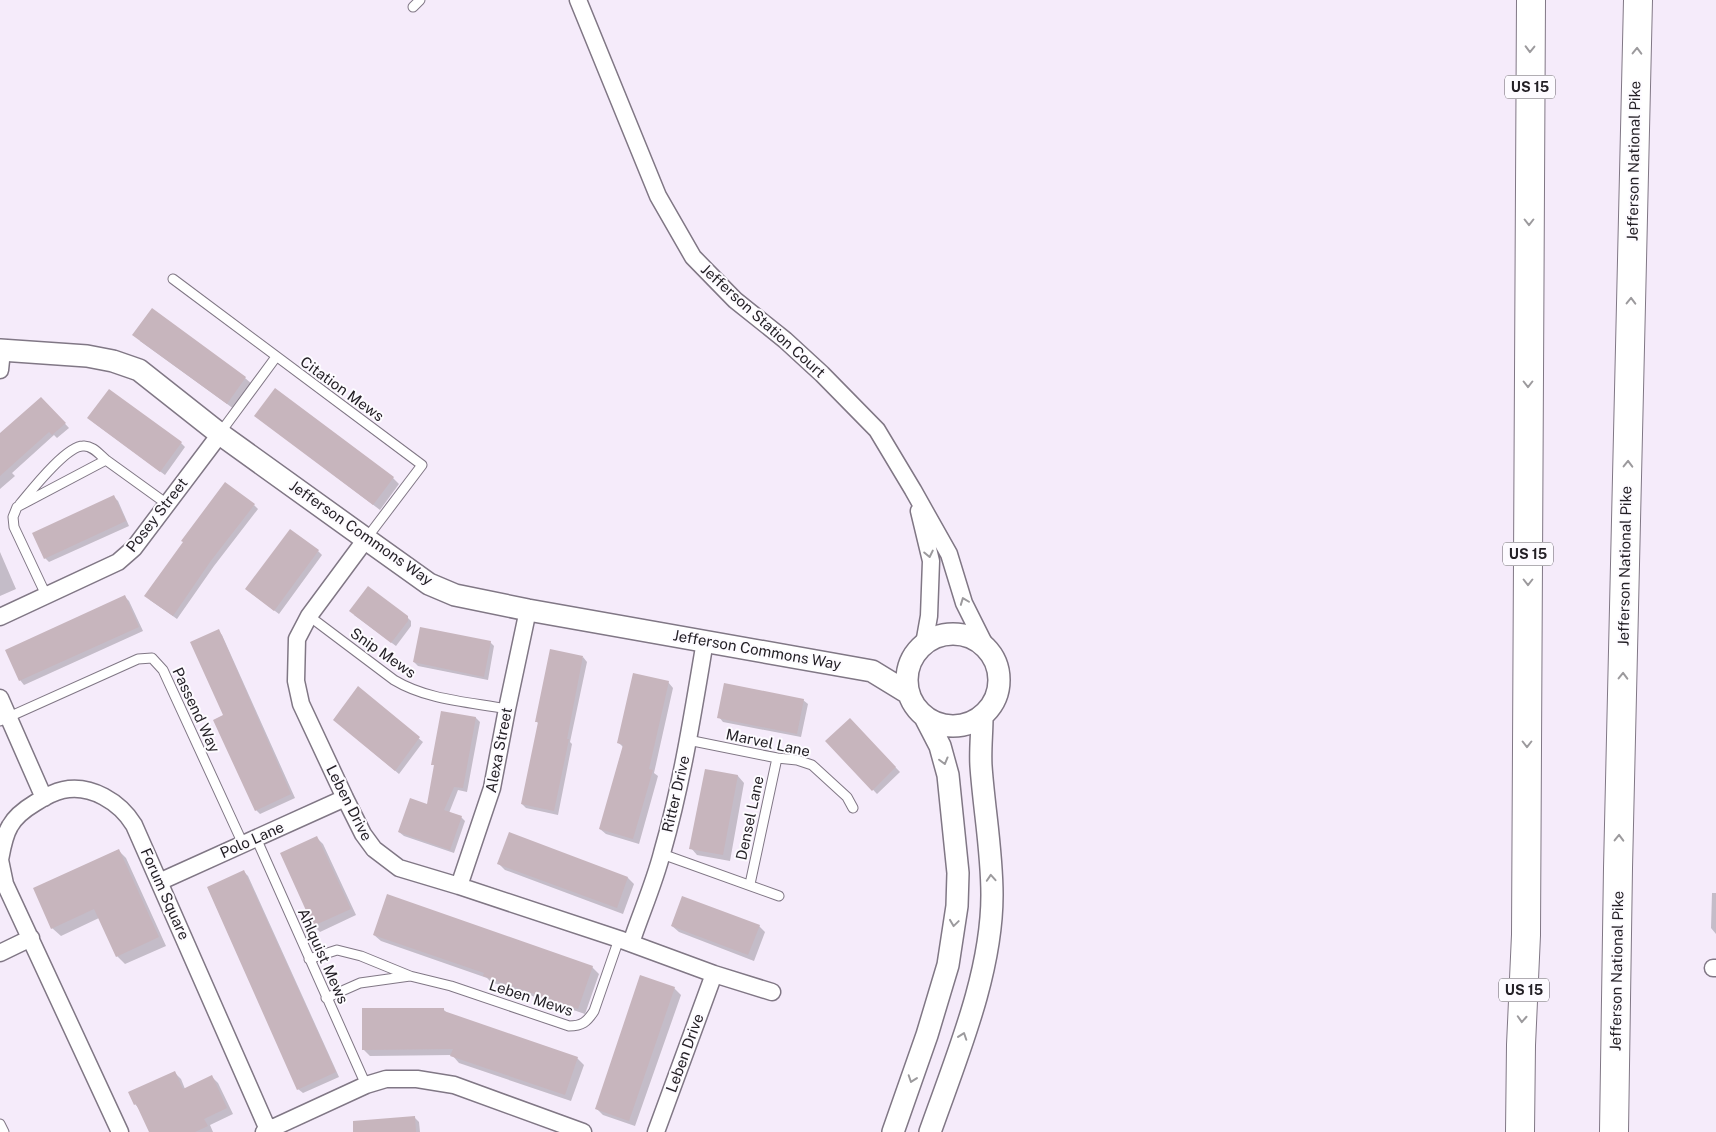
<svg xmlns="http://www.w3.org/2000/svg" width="1716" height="1132" font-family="'Public Sans',sans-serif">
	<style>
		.shadow { fill: #0003 }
		.building { fill: #c7b5bd }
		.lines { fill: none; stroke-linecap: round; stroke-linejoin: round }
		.service-casing { stroke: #807785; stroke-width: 11 }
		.minor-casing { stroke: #807785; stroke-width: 19 }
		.tertiary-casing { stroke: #807785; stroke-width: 24 }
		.motorway-casing { stroke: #807785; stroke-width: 30 }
		.service { stroke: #fff; stroke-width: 9 }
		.minor { stroke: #fff; stroke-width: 16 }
		.tertiary { stroke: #fff; stroke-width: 21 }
		.motorway { stroke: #fff; stroke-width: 28 }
		.oneway { stroke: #9c9a9d }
		.labels { text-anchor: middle; stroke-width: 4; stroke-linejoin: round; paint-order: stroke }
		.shield { fill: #fdfbff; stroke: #646166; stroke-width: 1 }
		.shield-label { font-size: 14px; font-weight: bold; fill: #231f25 }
		.street-label { font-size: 15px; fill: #231f25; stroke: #fdfbff }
	</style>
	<rect width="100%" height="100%" fill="#f5ebfa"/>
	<path class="shadow" d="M 152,310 L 245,378 L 252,384 L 234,409 L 140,341 Z
		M 41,398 L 69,428 L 57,438 L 54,435 L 12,473 L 15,476 L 0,489 L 0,435 Z
		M 256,416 L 393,478 L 399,484 L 380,510 Z
		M 93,422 L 181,443 L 185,447 L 165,475 Z
		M 114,497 L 118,501 L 129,526 L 49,562 L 45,558 Z
		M 254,505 L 258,509 L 214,566 L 177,619 L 150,600 Z
		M 318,551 L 322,555 L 279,614 L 251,593 Z
		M 0,552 L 16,589 L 0,596 Z
		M 125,597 L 129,601 L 143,631 L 24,685 L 20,680 L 7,651 Z
		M 354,615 L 407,617 L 411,621 L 411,626 L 396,646 Z
		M 218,631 L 222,635 L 295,798 L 260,814 L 256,810 L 225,716 Z
		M 490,642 L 494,646 L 488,680 L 418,666 L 414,662 Z
		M 583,657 L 587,662 L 570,742 L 572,744 L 558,815 L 526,808 L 522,804 L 539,724 L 536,721 Z
		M 668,682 L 673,688 L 654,773 L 658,776 L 639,844 L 606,834 L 600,829 L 623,747 L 619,743 Z
		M 358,688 L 423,742 L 399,774 L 350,733 Z
		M 803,700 L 808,704 L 801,737 L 723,722 L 719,717 Z
		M 442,713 L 476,718 L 480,722 L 467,792 L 458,790 L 449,813 L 461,817 L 465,821 L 454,853 L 404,836 L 399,832 L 428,806 L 435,767 L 433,764 Z
		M 850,720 L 900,772 L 877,794 L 827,741 Z
		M 706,770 L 738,776 L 744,783 L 730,861 L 697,855 L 691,848 Z
		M 317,838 L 323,844 L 356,915 L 320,932 L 314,926 Z
		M 118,850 L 126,858 L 166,946 L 125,964 L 117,956 L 99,918 L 61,936 L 52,928 L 35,889 Z
		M 499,864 L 628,878 L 634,884 L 623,914 L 505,870 Z
		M 244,872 L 248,876 L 339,1077 L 303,1093 L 298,1089 L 208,888 Z
		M 1712,893 L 1716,893 L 1716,934 L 1711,928 Z
		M 672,926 L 759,926 L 765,932 L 754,961 L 679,932 Z
		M 374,935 L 592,967 L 599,974 L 585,1014 L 491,982 L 487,978 L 381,941 Z
		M 674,988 L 681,995 L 635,1126 L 603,1115 L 596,1108 Z
		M 443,1009 L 447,1013 L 577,1058 L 584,1065 L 571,1101 L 459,1063 L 452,1055 L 370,1056 L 363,1049 Z
		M 174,1072 L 181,1079 L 185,1089 L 212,1077 L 218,1083 L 233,1114 L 210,1125 L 213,1132 L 151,1132 L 140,1110 L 135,1104 Z
		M 415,1118 L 419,1122 L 420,1132 L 371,1132 Z"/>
	<path class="building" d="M 152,308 L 246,377 L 227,404 L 132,335 Z
		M 275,388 L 394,477 L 373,505 L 254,416 Z
		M 109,389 L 182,442 L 160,472 L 87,418 Z
		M 41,397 L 66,423 L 52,435 L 49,432 L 0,476 L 0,433 Z
		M 225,482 L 255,504 L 210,562 L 173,616 L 144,596 L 183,542 L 181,541 Z
		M 114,495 L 126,521 L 44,559 L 32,533 Z
		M 290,529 L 319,550 L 274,611 L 245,589 Z
		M 368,586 L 408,616 L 408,621 L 391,643 L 349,611 Z
		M 125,595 L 139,627 L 19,681 L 5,650 Z
		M 420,627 L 491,641 L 484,677 L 413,662 Z
		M 219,629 L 291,794 L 255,811 L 213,720 L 223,715 L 190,642 Z
		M 550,649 L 583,656 L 567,739 L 569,739 L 554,811 L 521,804 L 538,722 L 535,722 Z
		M 633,673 L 669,681 L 649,769 L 653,770 L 633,839 L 599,829 L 623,745 L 617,743 Z
		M 724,683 L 804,699 L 797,734 L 717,718 Z
		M 358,686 L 420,737 L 395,771 L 333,720 Z
		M 441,711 L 476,717 L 463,788 L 454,787 L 444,810 L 462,816 L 450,850 L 398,832 L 410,798 L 427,804 L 434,765 L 431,765 Z
		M 850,718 L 896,767 L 872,791 L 825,741 Z
		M 705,769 L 738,775 L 723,855 L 689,849 Z
		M 509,832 L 628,877 L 617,908 L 497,864 Z
		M 317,836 L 351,909 L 313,926 L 280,853 Z
		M 119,849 L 159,937 L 116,957 L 94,909 L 51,929 L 33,888 Z
		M 244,870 L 336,1072 L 297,1090 L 207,887 Z
		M 387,894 L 593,966 L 578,1009 L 483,976 L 484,973 L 373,935 Z
		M 682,896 L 760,925 L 748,955 L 671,926 Z
		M 640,975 L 675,987 L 629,1121 L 595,1109 Z
		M 362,1008 L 444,1008 L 444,1011 L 578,1057 L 565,1095 L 450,1056 L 453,1049 L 362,1050 Z
		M 175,1071 L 183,1089 L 212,1075 L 227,1108 L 204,1119 L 208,1126 L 195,1132 L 149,1132 L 136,1104 L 134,1105 L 128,1092 Z
		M 415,1116 L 416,1132 L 353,1132 L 353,1121 Z"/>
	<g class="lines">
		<g class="service-casing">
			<path id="service" d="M 413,7 L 420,0
				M 173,279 L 422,465 L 366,539
				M 220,433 L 276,357
				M 20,504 C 31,491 66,446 83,446 C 92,445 99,454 106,460
				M 46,595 L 14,527 L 13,517 L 17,507 L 106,460 L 167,504
				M 309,616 L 394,680 C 427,700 469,702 507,709
				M 0,721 L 138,659 L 152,658 L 163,670 L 243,844
				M 688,740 L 777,758 L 797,760 L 812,765 L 847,797 L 853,808
				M 256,838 L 366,1085
				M 662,854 L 779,896
				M 750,884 L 777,758
				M 309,959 L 337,950 L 361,956 L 410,976
				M 326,998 L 360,983 L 410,976 L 451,986 L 569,1026 C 582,1026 587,1022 594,1011 L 619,939
				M 0,1124 L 4,1132"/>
		</g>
		<g class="minor-casing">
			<path id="minor" d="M 578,0 L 658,196 L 693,257 L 735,300 L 785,340 L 822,374 L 877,430 L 913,490 L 949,554 L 964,603 L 985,645
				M 0,370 L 2,351
				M 919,511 L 931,561 L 929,616 L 924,644
				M 366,539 L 309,616 L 297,639 L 296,681 L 301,704 L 345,798 L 363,834 L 374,849 L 399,868 L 459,886 L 619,939 L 714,974 L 772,992
				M 0,617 L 118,562 L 134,548 L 220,434
				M 0,698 L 44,798
				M 0,860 C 2,849 4,836 10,826 C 15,817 25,809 35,803 C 43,798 53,792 63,790 C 91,784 120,802 134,825 L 269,1132
				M 0,860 L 5,884 L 120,1132
				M 159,882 L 345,798
				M 459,886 L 492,788 L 507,709 L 528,610
				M 631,943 C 641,913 654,884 662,853 C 682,784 693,712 705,641
				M 0,953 L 31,938
				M 1713,968 L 1716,968
				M 264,1132 L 366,1085 L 386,1079 L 417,1079 L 454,1085 L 583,1132
				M 656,1132 L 714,974"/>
		</g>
		<g class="tertiary-casing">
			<path id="tertiary" d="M 0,350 L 87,356 L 113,361 L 139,370 L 220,434 L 366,539 L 429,584 L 455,595 L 528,610 L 872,671 L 908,693
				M907 680a46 46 0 1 1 92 0a46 46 0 1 1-92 0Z
				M 893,1132 L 927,1035 L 948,965 L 957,906 L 958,873 L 948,775 L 940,746 L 925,717
				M 930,1132 C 956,1058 992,974 992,895 C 992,851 984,809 981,766 C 980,750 982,733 982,717"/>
		</g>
		<g class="motorway-casing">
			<path id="motorway" d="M 1520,1132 L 1521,1045 L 1526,935 L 1531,0
				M 1614,1132 L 1618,868 L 1638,0"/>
		</g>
		<use href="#service" class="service"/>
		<use href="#minor" class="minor"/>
		<use href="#tertiary" class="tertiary"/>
		<use href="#motorway" class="motorway"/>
	</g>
	<defs><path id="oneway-chevron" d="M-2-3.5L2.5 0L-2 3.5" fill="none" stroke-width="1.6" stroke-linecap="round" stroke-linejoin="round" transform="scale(1.25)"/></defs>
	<g class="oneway">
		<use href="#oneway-chevron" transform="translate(1530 49) rotate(91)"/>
		<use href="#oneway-chevron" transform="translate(1637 51) rotate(-89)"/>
		<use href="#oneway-chevron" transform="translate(1529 222) rotate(90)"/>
		<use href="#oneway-chevron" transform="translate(1631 301) rotate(-89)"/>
		<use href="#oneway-chevron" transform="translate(1528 384) rotate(90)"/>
		<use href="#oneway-chevron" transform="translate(1628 464) rotate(-89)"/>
		<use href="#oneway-chevron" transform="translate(929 554) rotate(78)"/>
		<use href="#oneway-chevron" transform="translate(1528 582) rotate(90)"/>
		<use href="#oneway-chevron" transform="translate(964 601) rotate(-111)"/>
		<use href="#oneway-chevron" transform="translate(1623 676) rotate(-89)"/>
		<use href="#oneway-chevron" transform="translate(1527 744) rotate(90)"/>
		<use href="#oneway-chevron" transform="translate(944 761) rotate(75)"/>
		<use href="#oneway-chevron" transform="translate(1619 838) rotate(-89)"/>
		<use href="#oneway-chevron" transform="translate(991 878) rotate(-94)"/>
		<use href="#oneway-chevron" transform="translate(954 923) rotate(98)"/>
		<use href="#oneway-chevron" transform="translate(1522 1019) rotate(93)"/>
		<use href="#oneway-chevron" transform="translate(963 1036) rotate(-71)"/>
		<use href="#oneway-chevron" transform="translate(912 1079) rotate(109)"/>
	</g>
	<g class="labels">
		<g class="shield">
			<rect x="1505" y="75.5" width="50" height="23" rx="4"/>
			<rect x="1503" y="542.5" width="50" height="23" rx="4"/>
			<rect x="1499" y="978.5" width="50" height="23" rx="4"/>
		</g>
		<g class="shield-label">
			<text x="1530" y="92">US 15</text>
			<text x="1528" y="559">US 15</text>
			<text x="1524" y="995">US 15</text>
		</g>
		<g class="street-label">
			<text transform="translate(1634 161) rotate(-89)" y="5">Jefferson National Pike</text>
			<text transform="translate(763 321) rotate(42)" y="5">Jefferson Station Court</text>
			<text transform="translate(342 389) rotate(36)" y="5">Citation Mews</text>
			<text transform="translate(157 515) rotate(-52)" y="5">Posey Street</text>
			<text transform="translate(361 533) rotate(35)" y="5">Jefferson Commons Way</text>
			<text transform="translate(1625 566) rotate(-89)" y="5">Jefferson National Pike</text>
			<text transform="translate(757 650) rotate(10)" y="5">Jefferson Commons Way</text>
			<text transform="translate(383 653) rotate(35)" y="5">Snip Mews</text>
			<text transform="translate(196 710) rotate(65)" y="5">Passend Way</text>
			<text transform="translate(768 743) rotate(12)" y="5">Marvel Lane</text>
			<text transform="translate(499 750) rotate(-79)" y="5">Alexa Street</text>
			<text transform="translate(676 794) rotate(-77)" y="5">Ritter Drive</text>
			<text transform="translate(349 803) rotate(63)" y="5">Leben Drive</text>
			<text transform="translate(750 818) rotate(-78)" y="5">Densel Lane</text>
			<text transform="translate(252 840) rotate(-24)" y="5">Polo Lane</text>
			<text transform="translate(165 894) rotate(66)" y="5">Forum Square</text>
			<text transform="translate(323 956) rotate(66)" y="5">Ahlquist Mews</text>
			<text transform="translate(1617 971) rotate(-89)" y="5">Jefferson National Pike</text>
			<text transform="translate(531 998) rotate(18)" y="5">Leben Mews</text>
			<text transform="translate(685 1053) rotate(-70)" y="5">Leben Drive</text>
		</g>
	</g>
</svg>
